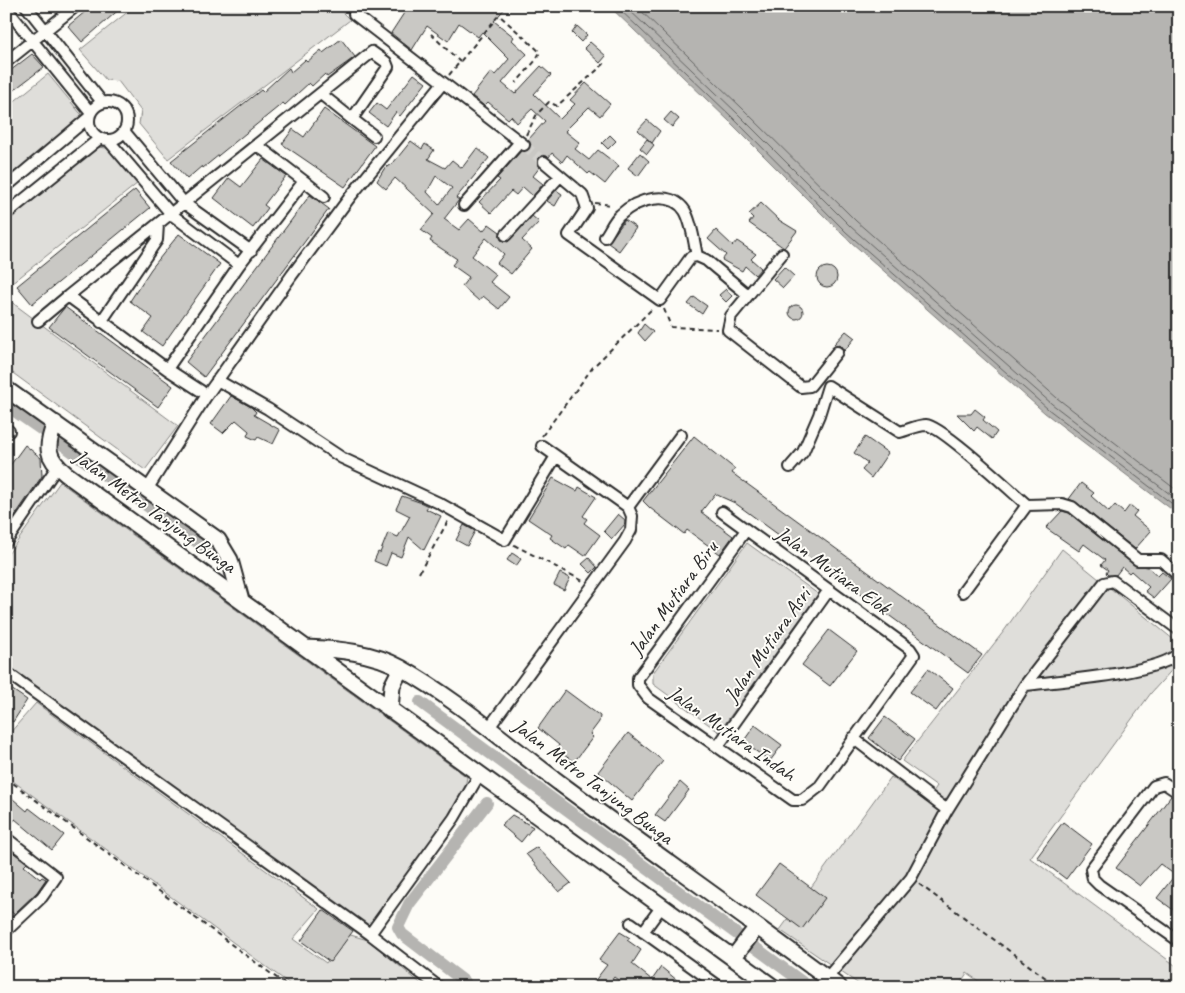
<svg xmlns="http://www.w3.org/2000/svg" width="1185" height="993" font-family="Caveat,sans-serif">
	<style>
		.green { fill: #dfdeda; stroke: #858482 }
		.water { fill: #b5b4b1; stroke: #7e7d7b }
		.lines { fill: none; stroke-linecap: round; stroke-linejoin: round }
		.shore { stroke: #626261; stroke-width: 1 }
		.canal { stroke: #b5b4b1; stroke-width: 12 }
		.building { fill: #c9c8c4; stroke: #2b2b2b; fill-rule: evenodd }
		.street-tunnel { stroke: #d3d2ce; stroke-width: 10; stroke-dasharray: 10 5; stroke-linecap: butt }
		.street-casing { stroke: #2b2b2b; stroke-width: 14 }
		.secondary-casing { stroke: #2b2b2b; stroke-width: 19 }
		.path { stroke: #2b2b2b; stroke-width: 2; stroke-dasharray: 5 4; stroke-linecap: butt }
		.street { stroke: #fdfcf7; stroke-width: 10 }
		.secondary { stroke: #fdfcf7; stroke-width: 15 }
		.labels { text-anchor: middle; stroke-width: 4; stroke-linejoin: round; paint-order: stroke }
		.street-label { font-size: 21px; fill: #2b2b2b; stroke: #fdfcf7 }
	</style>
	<rect width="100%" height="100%" fill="#fdfcf7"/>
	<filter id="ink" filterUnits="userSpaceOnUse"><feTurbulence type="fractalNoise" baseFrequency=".02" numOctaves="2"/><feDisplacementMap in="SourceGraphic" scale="10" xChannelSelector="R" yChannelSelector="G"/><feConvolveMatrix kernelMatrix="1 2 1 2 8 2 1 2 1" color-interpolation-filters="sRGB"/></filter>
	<g filter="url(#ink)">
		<path class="green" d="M 135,6 L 336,6 L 350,20 L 168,159 L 139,124 L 141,111 L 118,81 L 106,80 L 80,50 Z
			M 48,74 L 80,113 L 88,118 L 6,182 L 6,108 Z
			M 96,147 L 107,148 L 138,183 L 6,288 L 6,221 Z
			M 6,298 L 178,426 L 145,470 L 6,368 Z
			M 60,482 L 467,777 L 464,793 L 371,930 L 6,667 L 6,557 Z
			M 747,543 L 818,594 L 719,732 L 653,684 L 653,673 Z
			M 1062,549 L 1179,644 L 1179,662 L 1151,693 L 1030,858 L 1179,968 L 1179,987 L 987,987 L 967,973 L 958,987 L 863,987 L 780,930 L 891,777 L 926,802 L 937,786 L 902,761 L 1004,631 Z
			M 36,703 L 319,909 L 293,939 L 326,963 L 347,934 L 368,940 L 425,987 L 294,987 L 6,776 L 6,733 L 9,734 Z"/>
		<path class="water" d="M 609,6 L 1179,6 L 1179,515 L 1045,413 L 843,235 L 729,121 Z"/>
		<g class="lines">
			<path class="shore" d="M 616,6 L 732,117 L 846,232 L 1048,409 L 1179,509
				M 625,6 L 737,113 L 851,227 L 1052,404 L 1179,501
				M 636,6 L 742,108 L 856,221 L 1057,398 L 1179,492"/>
			<path class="canal" d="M 6,405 L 42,430
				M 59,442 L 208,550
				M 420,702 L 809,987
				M 461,987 L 465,982 L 402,934 L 398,927 L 409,904 L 487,803"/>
		</g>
		<path class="building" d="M 92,6 L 123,6 L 82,42 L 68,26 Z
			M 396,6 L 507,6 L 494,21 L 514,37 L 512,40 L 527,54 L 502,83 L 515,94 L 541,66 L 551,75 L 534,94 L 560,119 L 575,104 L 570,100 L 586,83 L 610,104 L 600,116 L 589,107 L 565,131 L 580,143 L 575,149 L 589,160 L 598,150 L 619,166 L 605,184 L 590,172 L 588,174 L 567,155 L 562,162 L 552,153 L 549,157 L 542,155 L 537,160 L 540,167 L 533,176 L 543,184 L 533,196 L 523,187 L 516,195 L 511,191 L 491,213 L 479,202 L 500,180 L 497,178 L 521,151 L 529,150 L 531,145 L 528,140 L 545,121 L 532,109 L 517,123 L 511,116 L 508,119 L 488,102 L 484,106 L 472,96 L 491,72 L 495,75 L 509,59 L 482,32 L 478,37 L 459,23 L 448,41 L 427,26 L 412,50 L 391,33 L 404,13 Z
			M 577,26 L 587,35 L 581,42 L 572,33 Z
			M 341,39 L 355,57 L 327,77 L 325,74 L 312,86 L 309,83 L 285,105 L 283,103 L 203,168 L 202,166 L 187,179 L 171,161 L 261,90 L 263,92 L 289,68 L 291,72 L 305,60 L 307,62 L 321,50 L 323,53 Z
			M 590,42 L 606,56 L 600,63 L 584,48 Z
			M 32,54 L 44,67 L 6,96 L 6,74 Z
			M 414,74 L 426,83 L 400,116 L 396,112 L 386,126 L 369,113 L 377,103 L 386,110 Z
			M 324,109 L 375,146 L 345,187 L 282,144 L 293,129 L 304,137 Z
			M 671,112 L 679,119 L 672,127 L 664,120 Z
			M 647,120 L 660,131 L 652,143 L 638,130 Z
			M 610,135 L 616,141 L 608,149 L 602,143 Z
			M 647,139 L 654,145 L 647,154 L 640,148 Z
			M 411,141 L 422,149 L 425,144 L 434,150 L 428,159 L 445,168 L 452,160 L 462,168 L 477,148 L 489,158 L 456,198 L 459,200 L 444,219 L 459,230 L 469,219 L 483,231 L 489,224 L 500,232 L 501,240 L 508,242 L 532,216 L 539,222 L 522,240 L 532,249 L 511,274 L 497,263 L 504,254 L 486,238 L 472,256 L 496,275 L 490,282 L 509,297 L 499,309 L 483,296 L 479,301 L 462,286 L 469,277 L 452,265 L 457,259 L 430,241 L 432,238 L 421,230 L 434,214 L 395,178 L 386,189 L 377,181 L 384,169 L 394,162 ZM 436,176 L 452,188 L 439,205 L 427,192 Z
			M 640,153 L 649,161 L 638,176 L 628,168 Z
			M 263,159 L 286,176 L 264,205 L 268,208 L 253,228 L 214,198 L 229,178 L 241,187 Z
			M 135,190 L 150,208 L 32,304 L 17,286 Z
			M 556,190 L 562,194 L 555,206 L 547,201 Z
			M 310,195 L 329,209 L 204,377 L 186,362 Z
			M 761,203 L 779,220 L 797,231 L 784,248 L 749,223 L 753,218 L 749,214 Z
			M 625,220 L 636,228 L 619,251 L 608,243 Z
			M 716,230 L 733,246 L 737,241 L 756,254 L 751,259 L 761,268 L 755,275 L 745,266 L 742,271 L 722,260 L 726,255 L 708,239 Z
			M 179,234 L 220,264 L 162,346 L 143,332 L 153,318 L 130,301 L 151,269 Z
			M 784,267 L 794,276 L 783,288 L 773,279 Z
			M817 277a10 10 0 1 1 20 0a10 10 0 1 1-20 0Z
			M 726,289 L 732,296 L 726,302 L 719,295 Z
			M 694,297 L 707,306 L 702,314 L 688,304 Z
			M789 312a7 7 0 1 1 14 0a7 7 0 1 1-14 0Z
			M 65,307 L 173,386 L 158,407 L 49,327 Z
			M 644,324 L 653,332 L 645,341 L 638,333 Z
			M 846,331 L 855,338 L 844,351 L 841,346 L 834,344 Z
			M 231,396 L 251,407 L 256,412 L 254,415 L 280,430 L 273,444 L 258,437 L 256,440 L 247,436 L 249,431 L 236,420 L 223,433 L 211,424 Z
			M 975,409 L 985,417 L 983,420 L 997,432 L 992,439 L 977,427 L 974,431 L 957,414 L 971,414 Z
			M 694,436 L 735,469 L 732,473 L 982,655 L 968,673 L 735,503 L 715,494 L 701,512 L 733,536 L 720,554 L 687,530 L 684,534 L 650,508 L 643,501 Z
			M 865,437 L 888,453 L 871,478 L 862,470 L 868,463 L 854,453 Z
			M 25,445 L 41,458 L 42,476 L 6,529 L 6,471 Z
			M 553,478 L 577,491 L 579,487 L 596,497 L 583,516 L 587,519 L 584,523 L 600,535 L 585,556 L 569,545 L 566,549 L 550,538 L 552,535 L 528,519 Z
			M 1081,483 L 1094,493 L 1091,496 L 1109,512 L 1115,505 L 1124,513 L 1130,505 L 1137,511 L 1133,516 L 1151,531 L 1135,549 L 1076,502 L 1069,499 Z
			M 402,496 L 422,503 L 428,506 L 426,509 L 441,516 L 424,550 L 409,537 L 401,557 L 391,553 L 386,566 L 374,561 L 378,552 L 380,553 L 388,533 L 398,537 L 410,516 L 396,509 Z
			M 1062,511 L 1069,513 L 1134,565 L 1148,567 L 1158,576 L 1162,572 L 1171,579 L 1154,598 L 1145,591 L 1149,587 L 1131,571 L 1129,573 L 1122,567 L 1116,575 L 1108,575 L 1106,573 L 1108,570 L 1101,565 L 1105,560 L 1084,544 L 1079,551 L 1046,528 Z
			M 618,514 L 625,520 L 625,524 L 612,539 L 604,531 Z
			M 464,525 L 475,531 L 467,546 L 456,540 Z
			M 512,553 L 521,559 L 516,566 L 507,560 Z
			M 589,558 L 597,567 L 591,573 L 582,564 Z
			M 560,573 L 570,578 L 564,590 L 554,585 Z
			M 829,630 L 857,651 L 830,686 L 802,665 Z
			M 928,669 L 953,688 L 936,711 L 910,692 Z
			M 11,689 L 27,700 L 13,722 L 6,718 L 6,696 Z
			M 565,690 L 600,716 L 599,722 L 590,734 L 593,737 L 574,762 L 557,750 L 559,745 L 538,728 Z
			M 885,717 L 915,739 L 898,761 L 869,738 Z
			M 755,725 L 782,745 L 770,761 L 743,742 Z
			M 628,733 L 663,761 L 632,801 L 598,772 Z
			M 680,782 L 689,790 L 665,822 L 655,815 Z
			M 6,793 L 27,811 L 29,808 L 64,835 L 52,850 L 15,819 L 13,822 L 6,816 Z
			M 1171,796 L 1179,800 L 1179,914 L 1157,898 L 1175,875 L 1160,864 L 1140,886 L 1116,868 Z
			M 512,815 L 533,827 L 521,842 L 501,825 Z
			M 1063,822 L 1092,844 L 1066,879 L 1037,857 Z
			M 6,847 L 27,863 L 24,866 L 40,879 L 42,877 L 46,879 L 37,892 L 14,914 L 6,908 Z
			M 537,847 L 571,883 L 559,892 L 526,854 Z
			M 779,864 L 825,898 L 802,929 L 756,895 Z
			M 323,910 L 353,931 L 330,962 L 301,941 Z
			M 620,932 L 630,938 L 627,940 L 641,950 L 632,964 L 652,980 L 661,967 L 678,981 L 674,987 L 627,987 L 614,977 L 606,987 L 590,987 L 607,965 L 599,960 Z"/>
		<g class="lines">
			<path class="street-tunnel" d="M 524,145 L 544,162"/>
			<g class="street-casing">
				<path id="street" d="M 26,6 L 102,102
					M 6,8 L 90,112
					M 354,14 L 524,145
					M 6,62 L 76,6
					M 321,94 L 352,119
					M89 121a19 19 0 1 1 38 0a19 19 0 1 1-38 0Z
					M 124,131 L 184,203 L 251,251
					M 109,141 L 171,214 L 239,265
					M 257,145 L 304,181
					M 544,162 L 582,194 L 587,208 L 569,235 L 660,300 L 691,257 L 697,256 L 706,260 L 748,295
					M 6,187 L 88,118
					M 464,205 L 520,142
					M 6,214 L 99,139
					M 506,235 L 560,176
					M 605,237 C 610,230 614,220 620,215 C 637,199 671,189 685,211 C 692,223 694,242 697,256
					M 782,254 L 731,316 L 728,330 L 801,387 L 810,386 L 837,352
					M 68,296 L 372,52 L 386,62 L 388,67 L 352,119 L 374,136
					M 38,321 L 68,296 L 167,369
					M 101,322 L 157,240 L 158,224
					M 217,380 L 268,409 L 342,458 L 439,503 L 505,540 L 556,456
					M 201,391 L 167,369 L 239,265 L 304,181 L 324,197
					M 6,429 L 9,431
					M 790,467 L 803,452 L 819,415 L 828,386 L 900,432 C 908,430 918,425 926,425 C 942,426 1011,491 1027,505 L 1062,504 L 1072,507 L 1138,560 L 1161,560 L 1179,576
					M 148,488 L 205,398 L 292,275 L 350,197 L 442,84
					M 628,507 L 681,435
					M 722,512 L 910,649 L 914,655 L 820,786 L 802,800 L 793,800 L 648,698 L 638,685 L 638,678 L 647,666 L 746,530
					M 6,542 L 57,467
					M 963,592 L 1027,505
					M 6,672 L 370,934
					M 1025,685 C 1056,681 1159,674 1179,653
					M 488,729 L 625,541 L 631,530 L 632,516 L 628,507 L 542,446
					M 718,746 L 829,590
					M 1179,793 L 1164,783 L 1154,786 L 1091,869 L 1093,879 L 1099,885 L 1179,941
					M 947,810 L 1025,685 L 1104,583 L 1113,581 L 1179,630
					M 6,838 L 56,877 L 42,897 L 6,931
					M 631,923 L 720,987
					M 643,932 L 662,906
					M 827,978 L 911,878 L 947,810 L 853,738
					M 439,987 L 370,934 L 454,818 L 479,775"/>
			</g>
			<g class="secondary-casing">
				<path id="secondary" d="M 6,389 L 218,540 L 230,560 L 241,600
					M 55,423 C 46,446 45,457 66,474 L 773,987
					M 306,648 C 338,649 372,652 401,668 C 458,700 508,745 561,784 C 653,852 747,918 839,987
					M 390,710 L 392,686 L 401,668
					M 733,958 L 756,928"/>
			</g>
			<path class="path" d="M 431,34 L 460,62
				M 449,75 L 499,15 L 540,52 L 536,60 L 516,83
				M 526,135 L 537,114 L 549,102 L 557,106 L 605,63
				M 595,203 L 611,205
				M 664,309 L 671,327 L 717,329
				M 542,436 L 593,367 L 653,308
				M 514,545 L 583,581
				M 419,573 L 448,521
				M 6,778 L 289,987
				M 919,884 L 1058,987"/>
			<use href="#street" class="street"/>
			<use href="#secondary" class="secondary"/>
		</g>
	</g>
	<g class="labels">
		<g class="street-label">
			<text transform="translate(155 511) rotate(36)" y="7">Jalan Metro Tanjung Bunga</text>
			<text transform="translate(833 570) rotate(36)" y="7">Jalan Mutiara Elok</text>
			<text transform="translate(673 598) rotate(-54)" y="7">Jalan Mutiara Biru</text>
			<text transform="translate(767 645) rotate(-55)" y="7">Jalan Mutiara Asri</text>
			<text transform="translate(732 733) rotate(35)" y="7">Jalan Mutiara Indah</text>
			<text transform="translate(593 781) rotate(37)" y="7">Jalan Metro Tanjung Bunga</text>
		</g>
	</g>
	<rect width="1185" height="993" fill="none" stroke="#fdfcf7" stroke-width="25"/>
	<rect x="12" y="12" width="1160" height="968" fill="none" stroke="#2b2b2b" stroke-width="2" filter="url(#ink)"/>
</svg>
